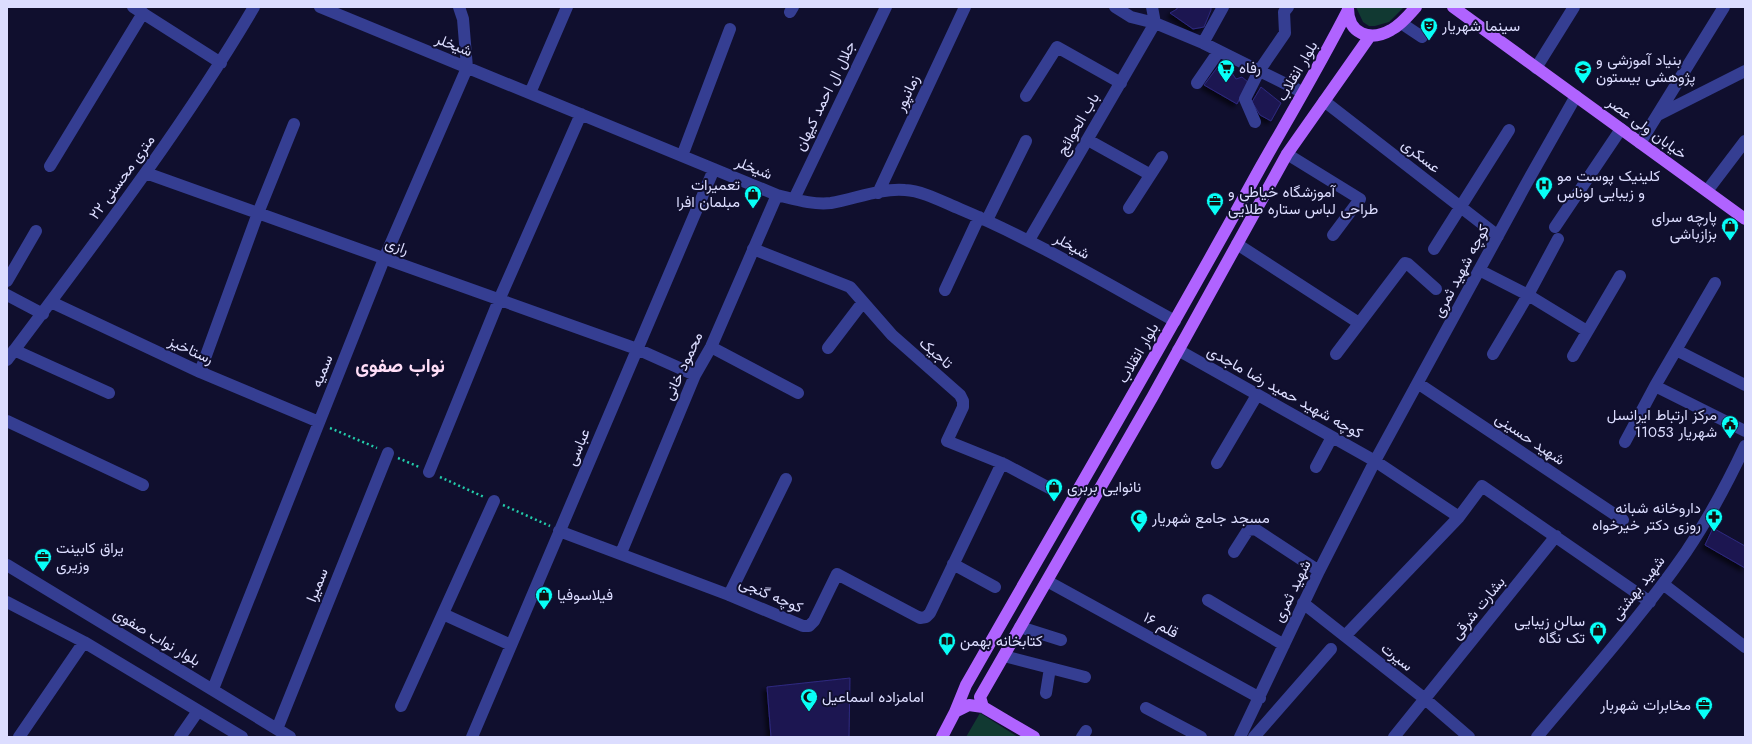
<svg xmlns="http://www.w3.org/2000/svg" width="1752" height="744" font-family="Jost,Vazirmatn,sans-serif">
	<style>
		.green { fill: #113932 }
		.building { fill: #1d1951; stroke: #2e2880; filter: url(#shadow) }
		.lines { fill: none; stroke-linecap: round; stroke-linejoin: round }
		.path { stroke: #23ccab; stroke-width: 2.5; stroke-dasharray: 2 3; stroke-linecap: butt }
		.minor { stroke: #353e92; stroke-width: 12 }
		.major { stroke: #b063ff; stroke-width: 12 }
		.labels { text-anchor: middle; stroke-width: 4; stroke-linejoin: round; paint-order: stroke }
		.poi-label { font-size: 15px; fill: #dcddff; stroke: #100f2e; text-anchor: start }
		.street-label { font-size: 15px; fill: #dcddff; stroke: #100f2e }
		.district-label { font-size: 19px; font-weight: bold; fill: #ffdef7; stroke: #100f2e }
	</style>
	<defs>
		<filter id="shadow"><feDropShadow dx="-3.5" dy="3.5" stdDeviation="2" flood-color="#0009"/></filter>
	</defs>
	<rect width="100%" height="100%" fill="#100f2e"/>
	<path class="green" d="M 1356,7 L 1404,7 L 1389,22 L 1375,26 L 1369,26 L 1363,22 Z
		M 980,713 L 1018,737 L 966,737 Z"/>
	<path class="building" d="M 1177,7 L 1211,7 L 1211,10 L 1204,27 L 1193,29 L 1170,13 L 1177,9 Z
		M 1219,65 L 1225,68 L 1226,74 L 1232,73 L 1236,79 L 1242,77 L 1248,82 L 1237,104 L 1204,85 Z
		M 1261,87 L 1281,103 L 1271,121 L 1260,115 L 1252,102 Z
		M 1713,528 L 1745,546 L 1745,568 L 1705,545 Z
		M 850,678 L 849,737 L 771,737 L 767,687 Z"/>
	<g class="lines">
		<path class="path" d="M 330,428 L 377,448
			M 398,458 L 419,467
			M 440,477 L 484,497
			M 503,505 L 550,526"/>
		<path class="minor" d="M 133,7 L 221,63
			M 320,7 L 777,195 C 794,199 812,205 831,203 C 855,199 880,188 905,190 C 923,191 943,202 960,209 C 1034,240 1104,282 1175,321
			M 1115,7 L 1131,17 L 1155,23 L 1203,43 L 1302,92
			M 1152,7 L 1155,23
			M 790,12 L 793,7
			M 1401,23 L 1422,37
			M 1203,43 L 1223,7
			M 1536,68 L 1574,7
			M 1197,83 L 1219,51
			M 530,93 L 567,7
			M 1026,96 L 1057,47 L 1121,83
			M 1324,101 L 1498,236
			M 1658,115 L 1745,71
			M 1255,122 L 1245,99 L 1259,71 L 1285,33 L 1284,12 L 1288,7
			M 1088,140 L 1149,174
			M 1640,143 L 1724,7
			M 1287,154 L 1360,199 L 1333,235
			M 682,156 L 730,29
			M 50,166 L 143,13
			M 146,173 L 637,349 L 695,375
			M 1707,191 L 1745,141
			M 878,193 L 965,7
			M 794,199 L 886,7
			M 1129,208 L 1162,157
			M 987,220 L 1026,141
			M 1555,227 L 1621,129
			M 1029,240 L 1155,23
			M 1237,244 L 1359,323
			M 753,249 L 850,287 L 892,335 L 960,395 L 963,401 L 963,407 L 947,441 L 1004,464 L 1053,490
			M 1434,249 L 1509,130
			M 1479,270 L 1528,295 L 1587,331
			M 7,281 L 36,231
			M 945,290 L 979,217
			M 7,295 L 43,314
			M 51,302 L 200,372 L 319,422
			M 711,347 L 798,393
			M 828,348 L 863,302
			M 14,350 L 109,393
			M 1178,350 L 1375,461 L 1459,517
			M 1676,350 L 1745,385
			M 1336,354 L 1405,263 L 1408,264 L 1436,289
			M 1493,354 L 1528,295 L 1558,239
			M 1573,356 L 1620,276
			M 7,360 C 93,245 181,131 254,7
			M 200,372 L 258,213 L 294,124
			M 1419,384 L 1623,520
			M 1655,386 L 1745,431
			M 7,421 L 143,485
			M 1625,442 L 1655,386 L 1715,283
			M 1217,463 L 1257,395
			M 1316,467 L 1332,437
			M 429,472 L 499,300 L 581,114
			M 559,531 L 729,595 L 803,626 L 809,626 L 814,621 L 837,574 L 920,618 L 926,617 L 930,613 L 1002,463
			M 1234,552 L 1248,530 L 1255,529 L 1319,571
			M 621,553 L 695,375 L 711,347 L 777,195
			M 953,564 L 995,587
			M 7,565 L 290,737
			M 1047,581 L 1260,698
			M 1663,584 L 1745,647
			M 729,595 L 786,479
			M 1208,600 L 1284,645
			M 7,602 L 84,642 L 242,737
			M 1303,603 L 1425,699 L 1469,737
			M 443,614 L 511,645
			M 1020,627 L 1061,640
			M 1345,636 L 1459,517 L 1482,486 L 1650,602
			M 1004,656 L 1085,677
			M 213,689 L 384,259 L 467,68 L 463,19 L 459,7
			M 1046,693 L 1050,668
			M 401,706 L 494,501
			M 1146,708 L 1201,737
			M 277,729 L 388,453
			M 19,737 L 84,642
			M 180,737 L 198,711
			M 472,737 L 714,169
			M 1082,737 L 1086,731
			M 1240,737 L 1319,571 L 1375,461 L 1525,186 L 1576,96
			M 1254,737 L 1331,649
			M 1394,737 L 1556,536
			M 1537,737 C 1588,676 1641,617 1686,552 C 1709,518 1728,482 1745,446"/>
		<path class="major" d="M 1453,7 L 1745,219
			M 1348,8 C 1348,34 1370,42 1391,30 C 1401,25 1409,15 1416,7
			M 983,707 L 980,697 L 1153,396 L 1287,154 L 1370,36
			M 955,712 L 966,685 C 1064,513 1164,343 1259,170 C 1289,117 1320,65 1348,10
			M 942,737 L 955,712 L 969,705 L 983,707 L 1034,737"/>
	</g>
	<defs>
		<g id="theatre-pin" transform="scale(0.9)"><path d="M0 17L-7.5 6A9.5 9.5 0 1 1 7.5 6Z" fill="#08fff7" stroke="#100f2e"/><path d="M-5-5.5Q0-4 5-5.5V0Q5 5 0 6Q-5 5-5 0ZM-3.3-2.5H-1v1.5H-3.3ZM1-2.5H3.3v1.5H1ZM-2.8 1Q0 5.5 2.8 1Z" fill="#111"/></g>
		<g id="supermarket-pin" transform="scale(0.9)"><path d="M0 17L-7.5 6A9.5 9.5 0 1 1 7.5 6Z" fill="#08fff7" stroke="#100f2e"/><path d="M-6-5.5h2.5l.6 2H6L4.5 2H-2.5L-4.4-4H-6ZM-1.5 3.2a1.3 1.3 0 1 0 .1 0ZM3 3.2a1.3 1.3 0 1 0 .1 0Z" fill="#111"/></g>
		<g id="school-pin" transform="scale(0.9)"><path d="M0 17L-7.5 6A9.5 9.5 0 1 1 7.5 6Z" fill="#08fff7" stroke="#100f2e"/><path d="M0-5L7-2L0 1L-7-2ZM-4 1L0 2.5L4 1V4Q0 6-4 4Z" fill="#111"/></g>
		<g id="hospital-pin" transform="scale(0.9)"><path d="M0 17L-7.5 6A9.5 9.5 0 1 1 7.5 6Z" fill="#08fff7" stroke="#100f2e"/><path d="M-5-5h3v3.5h4V-5h3V5h-3V1.5h-4V5h-3Z" fill="#111"/></g>
		<g id="shop-pin" transform="scale(0.9)"><path d="M0 17L-7.5 6A9.5 9.5 0 1 1 7.5 6Z" fill="#08fff7" stroke="#100f2e"/><path d="M-5-2.5h2.3a2.7 3.5 0 0 1 5.4 0H5L5.5 6h-11ZM-1.5-2.5h3a1.5 2.3 0 0 0-3 0Z" fill="#111"/></g>
		<g id="office-pin" transform="scale(0.9)"><path d="M0 17L-7.5 6A9.5 9.5 0 1 1 7.5 6Z" fill="#08fff7" stroke="#100f2e"/><path d="M-6-3h4V-5.5h4V-3h4V5H-6ZM-1-4.5V-3h2v-1.5ZM-6 0V1H6V0Z" fill="#111"/></g>
		<g id="civic-pin" transform="scale(0.9)"><path d="M0 17L-7.5 6A9.5 9.5 0 1 1 7.5 6Z" fill="#08fff7" stroke="#100f2e"/><path d="M-.6-6.5H3V-4.5H.6V-3L4-1V1h2V6H-6V1h2V-1L-.6-3ZM-1.2 2.5V6h2.4V2.5Z" fill="#111"/></g>
		<g id="pharmacy-pin" transform="scale(0.9)"><path d="M0 17L-7.5 6A9.5 9.5 0 1 1 7.5 6Z" fill="#08fff7" stroke="#100f2e"/><path d="M-2-6h4v4h4v4h-4v4h-4v-4h-4v-4h4Z" fill="#111"/></g>
		<g id="mosque-pin" transform="scale(0.9)"><path d="M0 17L-7.5 6A9.5 9.5 0 1 1 7.5 6Z" fill="#08fff7" stroke="#100f2e"/><path d="M3.5-4.9A6 6 0 1 0 3.5 4.9A5 5 0 1 1 3.5-4.9Z" fill="#111"/></g>
		<g id="library-pin" transform="scale(0.9)"><path d="M0 17L-7.5 6A9.5 9.5 0 1 1 7.5 6Z" fill="#08fff7" stroke="#100f2e"/><path d="M-6-4Q-3-5.5-.7-3.5V5Q-3 3-6 4ZM6-4Q3-5.5 .7-3.5V5Q3 3 6 4Z" fill="#111"/></g>
	</defs>
	<g fill-rule="evenodd">
		<use href="#theatre-pin" x="1429" y="26"/>
		<use href="#supermarket-pin" x="1226" y="68"/>
		<use href="#school-pin" x="1583" y="69"/>
		<use href="#hospital-pin" x="1544" y="185"/>
		<use href="#shop-pin" x="753" y="194"/>
		<use href="#office-pin" x="1215" y="201"/>
		<use href="#shop-pin" x="1730" y="226"/>
		<use href="#civic-pin" x="1730" y="424"/>
		<use href="#shop-pin" x="1054" y="487"/>
		<use href="#pharmacy-pin" x="1714" y="517"/>
		<use href="#mosque-pin" x="1139" y="518"/>
		<use href="#office-pin" x="43" y="557"/>
		<use href="#shop-pin" x="544" y="595"/>
		<use href="#shop-pin" x="1598" y="630"/>
		<use href="#library-pin" x="947" y="641"/>
		<use href="#mosque-pin" x="809" y="697"/>
		<use href="#office-pin" x="1704" y="705"/>
	</g>
	<g class="labels">
		<g class="poi-label">
			<text x="1442" y="31">سینما شهریار</text>
			<text x="1596" y="65">بنیاد آموزشی و<tspan x="1596" dy="17">پژوهشی بیستون</tspan></text>
			<text x="1239" y="73">رفاه</text>
			<text x="1557" y="181">کلینیک پوست مو<tspan x="1557" dy="17">و زیبایی لوناس</tspan></text>
			<text x="740" y="190" text-anchor="end">تعمیرات<tspan x="740" dy="17">مبلمان افرا</tspan></text>
			<text x="1228" y="197">آموزشگاه خیاطی و<tspan x="1228" dy="17">طراحی لباس ستاره طلایی</tspan></text>
			<text x="1717" y="222" text-anchor="end">پارچه سرای<tspan x="1717" dy="17">بزازباشی</tspan></text>
			<text x="1717" y="420" text-anchor="end">مرکز ارتباط ایرانسل<tspan x="1717" dy="17">11053 شهریار</tspan></text>
			<text x="1067" y="492">نانوایی بربری</text>
			<text x="1701" y="513" text-anchor="end">داروخانه شبانه<tspan x="1701" dy="17">روزی دکتر خیرخواه</tspan></text>
			<text x="1152" y="523">مسجد جامع شهریار</text>
			<text x="56" y="553">یراق کابینت<tspan x="56" dy="17">وزیری</tspan></text>
			<text x="557" y="600">فیلاسوفیا</text>
			<text x="1585" y="626" text-anchor="end">سالن زیبایی<tspan x="1585" dy="17">تک نگاه</tspan></text>
			<text x="960" y="646">کتابخانه بهمن</text>
			<text x="822" y="702">امامزاده اسماعیل</text>
			<text x="1691" y="710" text-anchor="end">مخابرات شهربار</text>
		</g>
		<g class="street-label">
			<text transform="translate(454 45) rotate(22)" y="5">شیخلر</text>
			<text transform="translate(1297 71) rotate(-60)" y="5">بلوار انقلاب</text>
			<text transform="translate(907 93) rotate(-65)" y="5">زمانپور</text>
			<text transform="translate(825 96) rotate(-64)" y="5">جلال ال احمد کیهان</text>
			<text transform="translate(1078 124) rotate(-60)" y="5">باب الحوائج</text>
			<text transform="translate(1647 128) rotate(36)" y="5">خیابان ولی عصر</text>
			<text transform="translate(1421 156) rotate(38)" y="5">عسکری</text>
			<text transform="translate(754 168) rotate(22)" y="5">شیخلر</text>
			<text transform="translate(122 177) rotate(-54)" y="5">۲۲ متری محسنی</text>
			<text transform="translate(397 246) rotate(20)" y="5">رازی</text>
			<text transform="translate(1072 246) rotate(29)" y="5">شیخلر</text>
			<text transform="translate(1461 271) rotate(-62)" y="5">کوچه شهید ثمری</text>
			<text transform="translate(191 350) rotate(25)" y="5">رستاخیز</text>
			<text transform="translate(936 353) rotate(41)" y="5">تاجیک</text>
			<text transform="translate(1138 353) rotate(-60)" y="5">بلوار انقلاب</text>
			<text transform="translate(683 366) rotate(-65)" y="5">محمود خانی</text>
			<text transform="translate(322 371) rotate(-68)" y="5">سمیه</text>
			<text transform="translate(1285 392) rotate(29)" y="5">کوچه شهید حمید رضا ماجدی</text>
			<text transform="translate(1530 439) rotate(34)" y="5">شهید حسینی</text>
			<text transform="translate(578 447) rotate(-67)" y="5">عباسی</text>
			<text transform="translate(317 585) rotate(-68)" y="5">سمیرا</text>
			<text transform="translate(1638 588) rotate(-52)" y="5">شهید بهشتی</text>
			<text transform="translate(1292 591) rotate(-64)" y="5">شهید ثمری</text>
			<text transform="translate(771 595) rotate(23)" y="5">کوچه گنجی</text>
			<text transform="translate(1478 608) rotate(-51)" y="5">بشارت شرقی</text>
			<text transform="translate(1161 625) rotate(29)" y="5">قلم ۱۶</text>
			<text transform="translate(157 637) rotate(31)" y="5">بلوار نواب صفوی</text>
			<text transform="translate(1397 657) rotate(38)" y="5">سیرت</text>
		</g>
		<g class="district-label">
			<text x="400" y="372">نواب صفوی</text>
		</g>
	</g>
	<rect width="1752" height="744" fill="none" stroke="#dcddff" stroke-width="16"/>
</svg>
